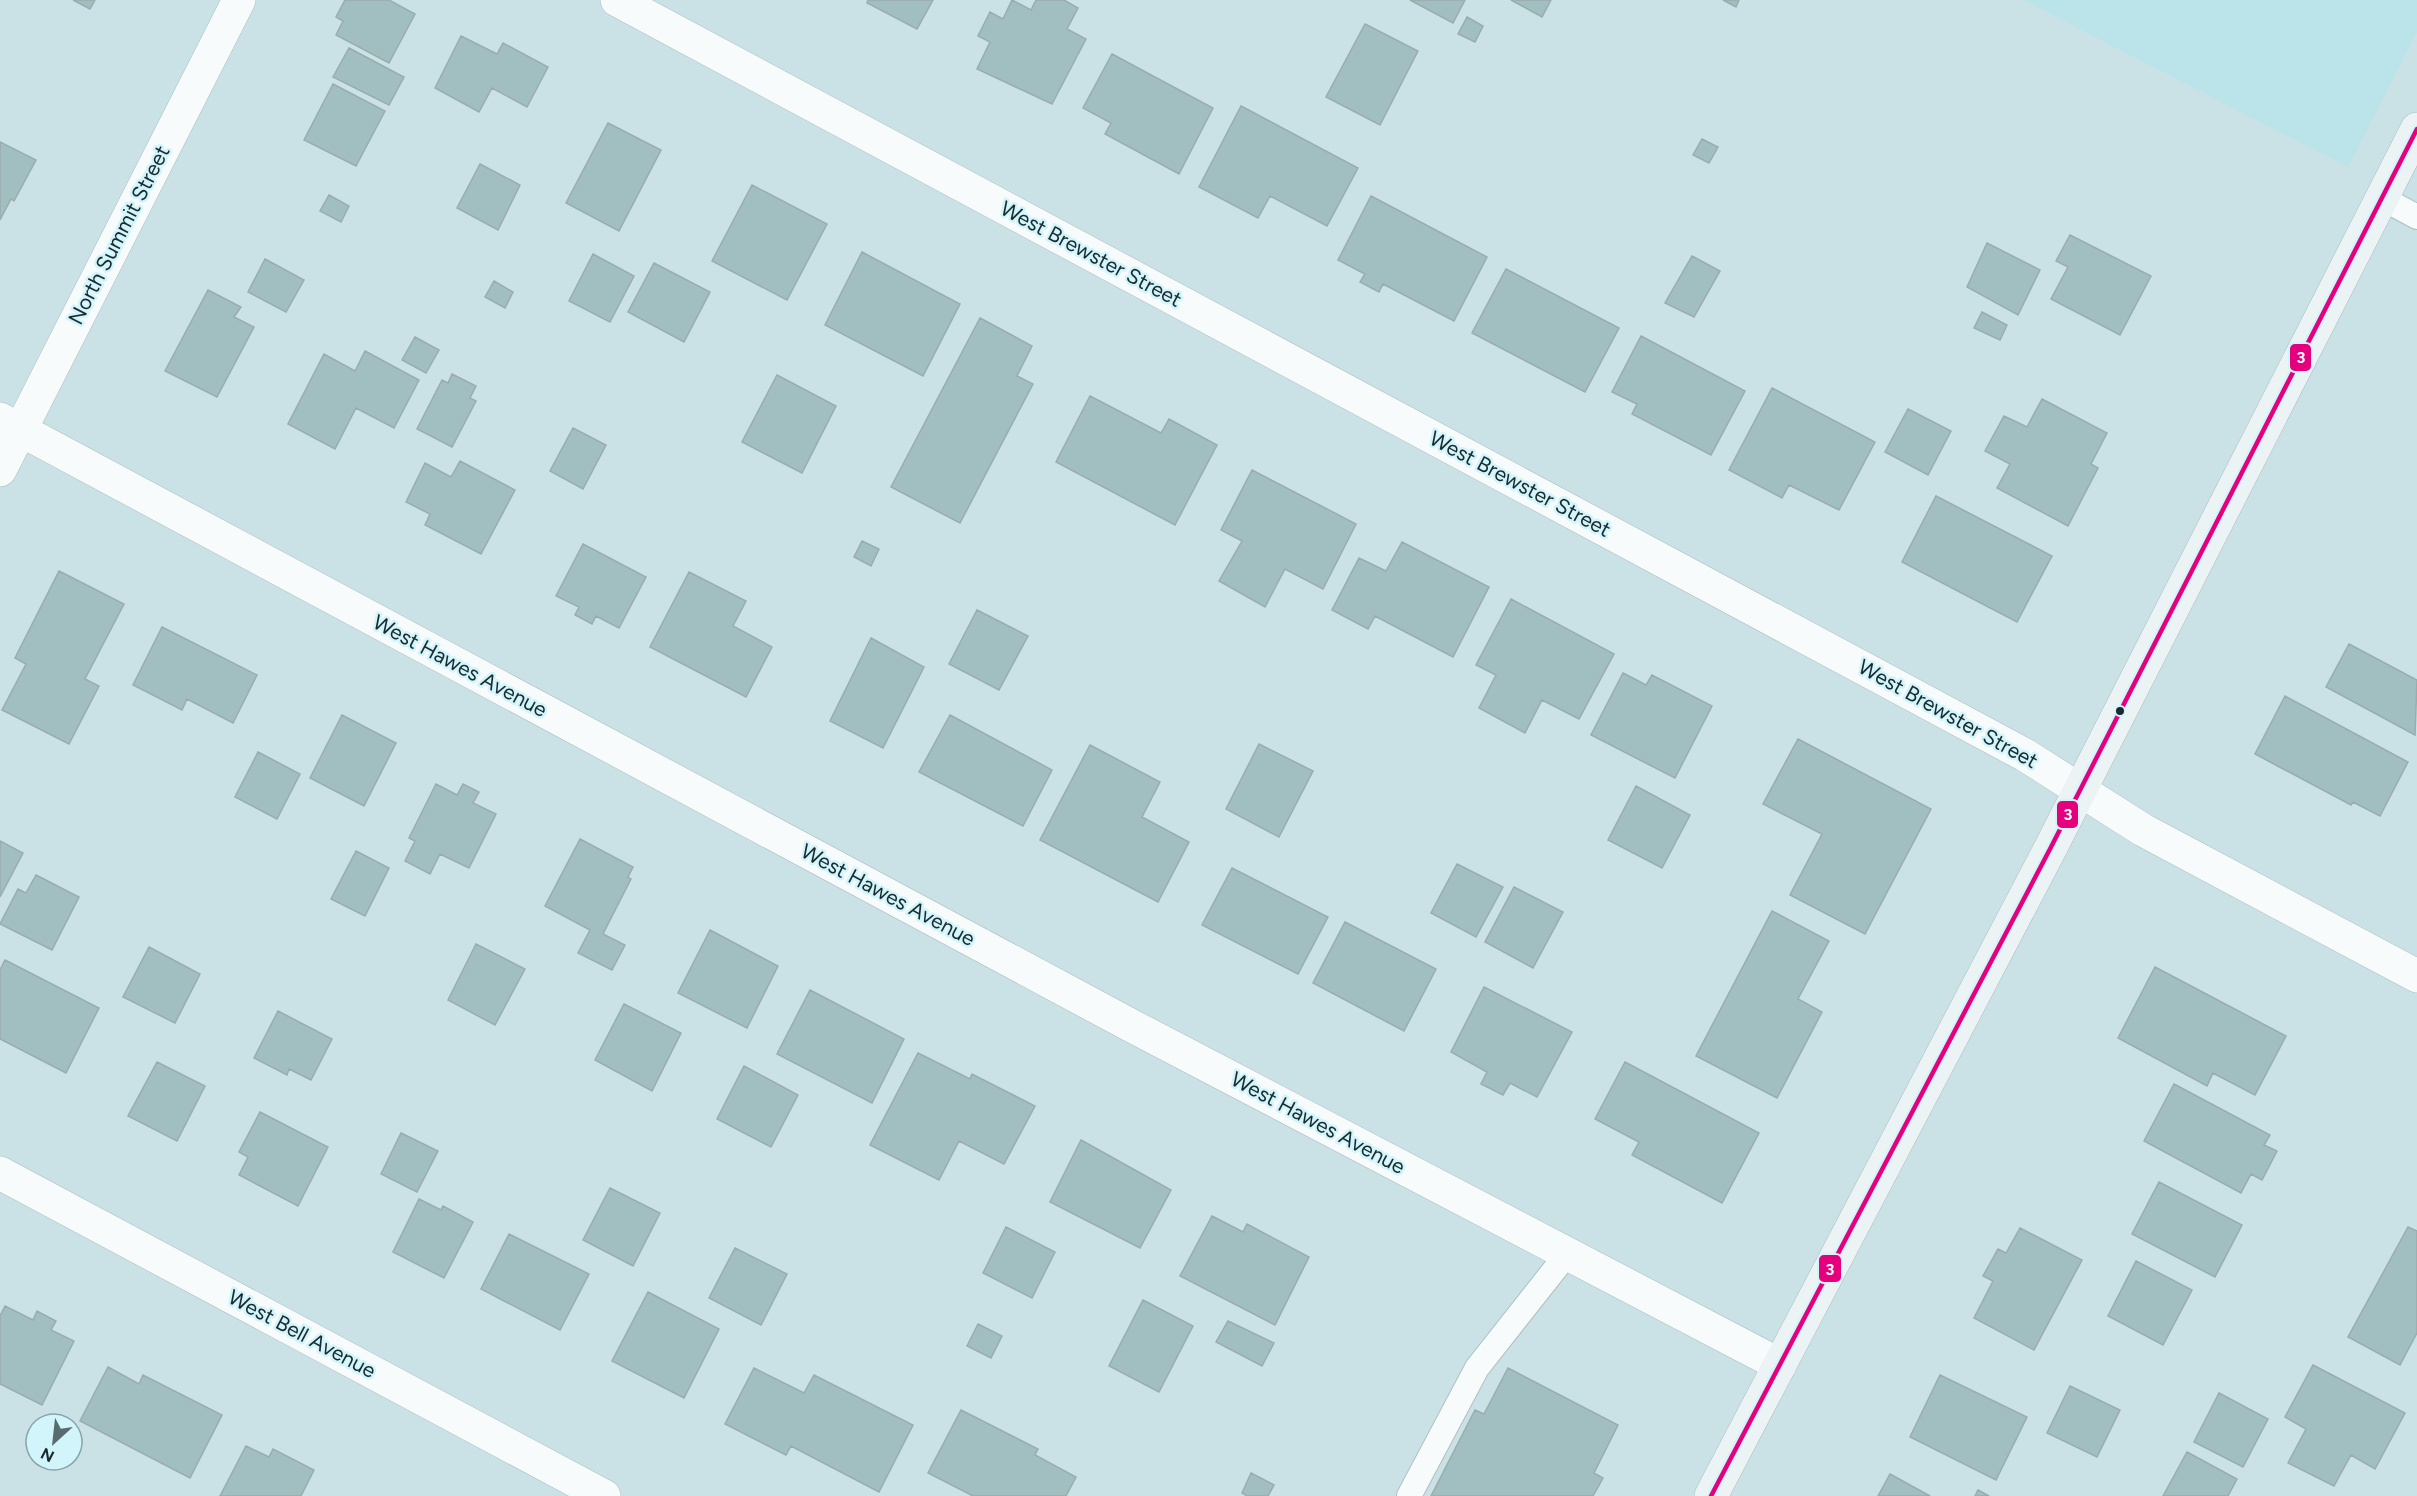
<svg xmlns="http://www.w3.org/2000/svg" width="2417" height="1496" font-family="Figtree,sans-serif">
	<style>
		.built { fill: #bae3ea }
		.building { fill: #a1bfc0; stroke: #9aacad; stroke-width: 1.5 }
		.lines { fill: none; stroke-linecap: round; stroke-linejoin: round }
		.service-casing { stroke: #abbec1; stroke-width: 26 }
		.minor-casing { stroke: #abbec1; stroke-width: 34 }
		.secondary-casing { stroke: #abbec1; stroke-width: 34 }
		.service { stroke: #f7fbfb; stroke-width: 24 }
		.minor { stroke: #f7fbfb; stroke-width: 33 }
		.secondary { stroke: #ecf3f5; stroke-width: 33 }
		.bus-1-casing { stroke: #d2f5fc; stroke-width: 9 }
		.bus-1 { stroke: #e5007d; stroke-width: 4.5 }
		.bus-dot { fill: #1a2b2e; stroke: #d2f5fc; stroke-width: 2 }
		.labels { text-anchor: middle; stroke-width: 5; stroke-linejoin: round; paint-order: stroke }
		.street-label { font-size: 21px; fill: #1a2b2e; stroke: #d2f5fc }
		.line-badge { stroke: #d2f5fc; stroke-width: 2 }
		.badge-label { font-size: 16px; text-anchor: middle; font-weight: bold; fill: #fff }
	</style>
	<rect width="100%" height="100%" fill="#cae2e6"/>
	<path class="built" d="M 2023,0 L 2417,0 L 2417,32 L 2348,167 Z"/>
	<path class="building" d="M 73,0 L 95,0 L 90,9 Z
		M 345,0 L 389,0 L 415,14 L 389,63 L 336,35 L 343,21 L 336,17 Z
		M 868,0 L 933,0 L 917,29 L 867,3 Z
		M 1012,0 L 1031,10 L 1036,0 L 1064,0 L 1078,8 L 1067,29 L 1086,39 L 1052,104 L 977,69 L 990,42 L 978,36 L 990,12 L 1003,19 Z
		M 1410,0 L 1465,0 L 1453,23 Z
		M 1511,0 L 1551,0 L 1542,17 Z
		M 1723,0 L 1739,0 L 1736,7 Z
		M 1467,17 L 1483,26 L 1475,42 L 1458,34 Z
		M 1365,24 L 1418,51 L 1380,125 L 1326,97 Z
		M 461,36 L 497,54 L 503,43 L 548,67 L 527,107 L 492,88 L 479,112 L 435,88 Z
		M 349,48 L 404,77 L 389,105 L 333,77 Z
		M 1112,54 L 1213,108 L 1179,174 L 1105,134 L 1111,123 L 1083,108 Z
		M 333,84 L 385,111 L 356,166 L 304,140 Z
		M 1241,106 L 1358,168 L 1327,226 L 1270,196 L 1258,218 L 1199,187 Z
		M 608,123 L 661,150 L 619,231 L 566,203 Z
		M 1702,139 L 1718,147 L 1709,163 L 1693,155 Z
		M 0,142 L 36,160 L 14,201 L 11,199 L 0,220 Z
		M 480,164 L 520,185 L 498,230 L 457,208 Z
		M 752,185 L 827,224 L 787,300 L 712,261 Z
		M 329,195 L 349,206 L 341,222 L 320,211 Z
		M 1371,196 L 1487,257 L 1454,321 L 1383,284 L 1379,292 L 1360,282 L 1365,274 L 1338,260 Z
		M 2070,235 L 2151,276 L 2120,335 L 2051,299 L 2068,267 L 2056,261 Z
		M 1987,243 L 2040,270 L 2018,315 L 1967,287 Z
		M 862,252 L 960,304 L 923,376 L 825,325 Z
		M 593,254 L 634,276 L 610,322 L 569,301 Z
		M 1692,256 L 1720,271 L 1694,317 L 1665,303 Z
		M 265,259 L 304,280 L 286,312 L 248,292 Z
		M 654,263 L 710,292 L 684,342 L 628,312 Z
		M 1506,269 L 1619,328 L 1585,392 L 1472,333 Z
		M 494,281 L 513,292 L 505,308 L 485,297 Z
		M 208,290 L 241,307 L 234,317 L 254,327 L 217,397 L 165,371 Z
		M 1982,312 L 2007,325 L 2000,340 L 1974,328 Z
		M 980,318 L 1032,346 L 1017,376 L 1033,384 L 960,523 L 891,487 Z
		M 1641,336 L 1745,391 L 1711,455 L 1632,414 L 1637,404 L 1612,392 Z
		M 415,337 L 439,350 L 426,373 L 402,360 Z
		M 365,351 L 419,380 L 394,428 L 356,408 L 335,449 L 288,424 L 324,354 L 355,371 Z
		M 452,374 L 476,386 L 470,398 L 476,401 L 452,447 L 417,429 L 442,380 L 448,383 Z
		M 777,375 L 836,406 L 802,473 L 742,442 Z
		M 1772,388 L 1875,442 L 1839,510 L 1789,485 L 1782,498 L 1729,470 Z
		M 1090,396 L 1161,433 L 1169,419 L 1217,445 L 1175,525 L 1056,462 Z
		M 2042,399 L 2107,433 L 2091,464 L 2098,468 L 2068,526 L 1997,488 L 2010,464 L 1985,451 L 2004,416 L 2027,427 Z
		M 1908,409 L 1951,431 L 1928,475 L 1885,452 Z
		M 573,428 L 606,445 L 583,489 L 550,471 Z
		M 460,461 L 515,490 L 481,554 L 425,525 L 430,514 L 406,502 L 425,463 L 451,477 Z
		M 1252,470 L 1356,524 L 1323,589 L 1285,569 L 1265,607 L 1219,581 L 1242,541 L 1221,530 Z
		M 1936,496 L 2052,556 L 2017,622 L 1902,562 Z
		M 862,541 L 879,549 L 871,566 L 854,557 Z
		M 1402,542 L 1489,587 L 1453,657 L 1375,616 L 1368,629 L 1332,610 L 1359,558 L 1386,571 Z
		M 583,544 L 646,577 L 619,628 L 596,616 L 592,624 L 575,615 L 579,607 L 556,596 Z
		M 59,571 L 124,604 L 85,679 L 99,686 L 69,744 L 2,710 L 26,664 L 15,658 Z
		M 689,572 L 746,601 L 733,626 L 772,647 L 746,697 L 650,647 Z
		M 1511,599 L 1614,654 L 1579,719 L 1542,700 L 1525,733 L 1479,708 L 1496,675 L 1476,665 Z
		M 977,610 L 1028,636 L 999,690 L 949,664 Z
		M 162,627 L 257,675 L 233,723 L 187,699 L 182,710 L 133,685 Z
		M 871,638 L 924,667 L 883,748 L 830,721 Z
		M 2349,644 L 2417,680 L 2415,735 L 2326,687 Z
		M 1623,673 L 1646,685 L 1652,675 L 1712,706 L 1675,778 L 1591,735 Z
		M 2285,696 L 2408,762 L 2380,816 L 2353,802 L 2351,805 L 2255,754 Z
		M 342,715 L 396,743 L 364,806 L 310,778 Z
		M 950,715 L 1052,770 L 1023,826 L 919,772 Z
		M 1798,739 L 1931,809 L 1865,934 L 1790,895 L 1822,834 L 1763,804 Z
		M 1259,744 L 1313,771 L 1279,837 L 1226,809 Z
		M 1090,745 L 1160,782 L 1142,817 L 1189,842 L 1158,902 L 1040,840 Z
		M 258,752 L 300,774 L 277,819 L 235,797 Z
		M 436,784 L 457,795 L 463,784 L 479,792 L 473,803 L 496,814 L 469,868 L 440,854 L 430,874 L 405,861 L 415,841 L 409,838 Z
		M 1636,786 L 1690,815 L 1662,868 L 1608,840 Z
		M 580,839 L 633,867 L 628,877 L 631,879 L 603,934 L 625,945 L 612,970 L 578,953 L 590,930 L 545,906 Z
		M 0,841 L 23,853 L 0,897 Z
		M 356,851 L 389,868 L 365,916 L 331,899 Z
		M 1457,864 L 1503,887 L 1476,937 L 1431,913 Z
		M 1232,868 L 1328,917 L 1298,974 L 1202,925 Z
		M 36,875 L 79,897 L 52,950 L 0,924 L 18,889 L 26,893 Z
		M 1514,887 L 1563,912 L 1533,968 L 1485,942 Z
		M 1772,911 L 1829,941 L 1798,999 L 1822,1012 L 1777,1098 L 1696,1056 Z
		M 1345,922 L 1436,969 L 1404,1031 L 1313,983 Z
		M 710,930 L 778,966 L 747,1028 L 678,993 Z
		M 476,944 L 525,969 L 495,1025 L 448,1000 Z
		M 149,947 L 200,974 L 175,1023 L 123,997 Z
		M 5,960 L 99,1008 L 66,1073 L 0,1039 L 0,970 Z
		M 2155,967 L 2286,1036 L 2255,1095 L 2213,1073 L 2207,1086 L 2118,1038 Z
		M 1484,987 L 1572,1032 L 1537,1097 L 1510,1083 L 1503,1095 L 1481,1084 L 1487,1072 L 1451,1052 Z
		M 810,990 L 904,1039 L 872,1103 L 777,1054 Z
		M 624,1004 L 681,1033 L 652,1091 L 595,1060 Z
		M 278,1011 L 332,1039 L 311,1080 L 289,1069 L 287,1075 L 254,1058 Z
		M 918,1053 L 970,1079 L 972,1074 L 1035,1106 L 1004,1164 L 959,1141 L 939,1180 L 870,1145 Z
		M 157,1062 L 205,1086 L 177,1141 L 128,1116 Z
		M 1625,1062 L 1759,1133 L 1722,1203 L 1632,1155 L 1639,1142 L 1595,1119 Z
		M 744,1066 L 798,1095 L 771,1147 L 717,1119 Z
		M 2174,1084 L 2270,1135 L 2264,1145 L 2277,1151 L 2262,1180 L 2251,1174 L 2241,1193 L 2144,1141 Z
		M 260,1112 L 328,1147 L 298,1206 L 239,1175 L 248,1157 L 239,1152 Z
		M 401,1133 L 438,1151 L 417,1192 L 381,1174 Z
		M 1081,1140 L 1171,1190 L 1140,1248 L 1050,1202 Z
		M 2159,1182 L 2242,1225 L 2215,1277 L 2132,1234 Z
		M 610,1188 L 660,1213 L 633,1266 L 583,1240 Z
		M 419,1199 L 441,1210 L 443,1206 L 473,1222 L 444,1278 L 393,1252 Z
		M 1212,1216 L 1243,1232 L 1247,1224 L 1309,1257 L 1275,1325 L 1180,1276 Z
		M 1006,1227 L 1055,1252 L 1032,1298 L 983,1273 Z
		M 2408,1227 L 2417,1231 L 2417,1333 L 2400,1365 L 2348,1337 Z
		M 2020,1228 L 2082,1260 L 2034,1350 L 1974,1318 L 1993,1281 L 1983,1276 L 1998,1249 L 2006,1253 Z
		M 509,1234 L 589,1274 L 560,1330 L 481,1289 Z
		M 735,1248 L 787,1274 L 761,1325 L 709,1298 Z
		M 2136,1261 L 2192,1290 L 2163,1345 L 2108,1316 Z
		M 648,1292 L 719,1329 L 684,1398 L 612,1361 Z
		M 1143,1300 L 1193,1326 L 1159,1392 L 1109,1366 Z
		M 5,1306 L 33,1320 L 37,1311 L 56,1321 L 51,1330 L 74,1341 L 42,1405 L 0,1384 L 0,1316 Z
		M 1228,1321 L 1274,1343 L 1262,1366 L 1216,1342 Z
		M 978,1324 L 1002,1336 L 991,1358 L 967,1346 Z
		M 2313,1365 L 2405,1413 L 2375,1469 L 2351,1455 L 2334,1486 L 2288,1463 L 2306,1429 L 2285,1417 Z
		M 108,1367 L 139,1384 L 143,1375 L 222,1415 L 190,1478 L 80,1421 Z
		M 754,1368 L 804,1393 L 814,1375 L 913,1425 L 879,1492 L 791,1446 L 786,1455 L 725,1424 Z
		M 1508,1368 L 1618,1425 L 1594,1473 L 1603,1478 L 1593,1496 L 1431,1496 L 1475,1410 L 1484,1414 Z
		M 1940,1375 L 2027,1417 L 1996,1480 L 1910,1437 Z
		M 2070,1386 L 2120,1410 L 2097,1457 L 2047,1433 Z
		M 2219,1393 L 2268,1419 L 2243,1467 L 2194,1442 Z
		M 961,1410 L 1038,1449 L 1035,1455 L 1076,1477 L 1066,1496 L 973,1496 L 928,1473 Z
		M 246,1446 L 269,1457 L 273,1449 L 314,1470 L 301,1496 L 220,1496 Z
		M 2187,1452 L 2237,1479 L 2228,1496 L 2163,1496 Z
		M 1251,1473 L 1274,1485 L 1268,1496 L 1247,1496 L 1242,1493 Z
		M 1890,1474 L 1930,1496 L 1878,1496 Z
		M 1978,1490 L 1989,1496 L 1975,1496 Z"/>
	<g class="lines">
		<g class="service-casing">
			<path id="service" d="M 2382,198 L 2417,217
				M 1409,1496 L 1477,1368 L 1567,1254"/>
		</g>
		<g class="minor-casing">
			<path id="minor" d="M 617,0 L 2025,755 L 2143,830 L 2417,976
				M 0,419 L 1132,1026 L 1780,1365
				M 0,470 L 239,0
				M 0,1173 L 604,1496"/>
		</g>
		<g class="secondary-casing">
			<path id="secondary" d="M 1711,1496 L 2050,849 L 2417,129"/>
		</g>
		<use href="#service" class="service"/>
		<use href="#minor" class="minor"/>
		<use href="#secondary" class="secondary"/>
		<g class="bus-1-casing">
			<path id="bus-1" d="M 1711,1496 L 2050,849 L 2417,129"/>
		</g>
		<use href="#bus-1" class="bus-1"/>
	</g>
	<circle class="bus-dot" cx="2120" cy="711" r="5"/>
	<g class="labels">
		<g class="street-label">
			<text transform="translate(119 235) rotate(-63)" y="7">North Summit Street</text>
			<text transform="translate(1091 254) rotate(28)" y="7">West Brewster Street</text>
			<text transform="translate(1520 484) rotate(28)" y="7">West Brewster Street</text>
			<text transform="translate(460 666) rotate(28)" y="7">West Hawes Avenue</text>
			<text transform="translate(1948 714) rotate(29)" y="7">West Brewster Street</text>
			<text transform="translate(888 895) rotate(28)" y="7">West Hawes Avenue</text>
			<text transform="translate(1318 1123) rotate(28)" y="7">West Hawes Avenue</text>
			<text transform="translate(302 1334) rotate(28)" y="7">West Bell Avenue</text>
		</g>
	</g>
	<g class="line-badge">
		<rect x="2289" y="343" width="23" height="29" rx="6" fill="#e5007d"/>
		<rect x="2056" y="800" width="23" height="29" rx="6" fill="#e5007d"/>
		<rect x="1818" y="1254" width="24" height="29" rx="6" fill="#e5007d"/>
	</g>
	<g class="badge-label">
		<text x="2301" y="363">3</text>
		<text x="2068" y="820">3</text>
		<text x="1830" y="1275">3</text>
	</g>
	<g transform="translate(54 1442) rotate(207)"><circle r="28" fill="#d2f5fc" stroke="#88a4aa" stroke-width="1.5"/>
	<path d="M0-4.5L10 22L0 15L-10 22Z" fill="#586b6e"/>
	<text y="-9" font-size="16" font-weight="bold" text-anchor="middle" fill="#1a2b2e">N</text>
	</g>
</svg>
